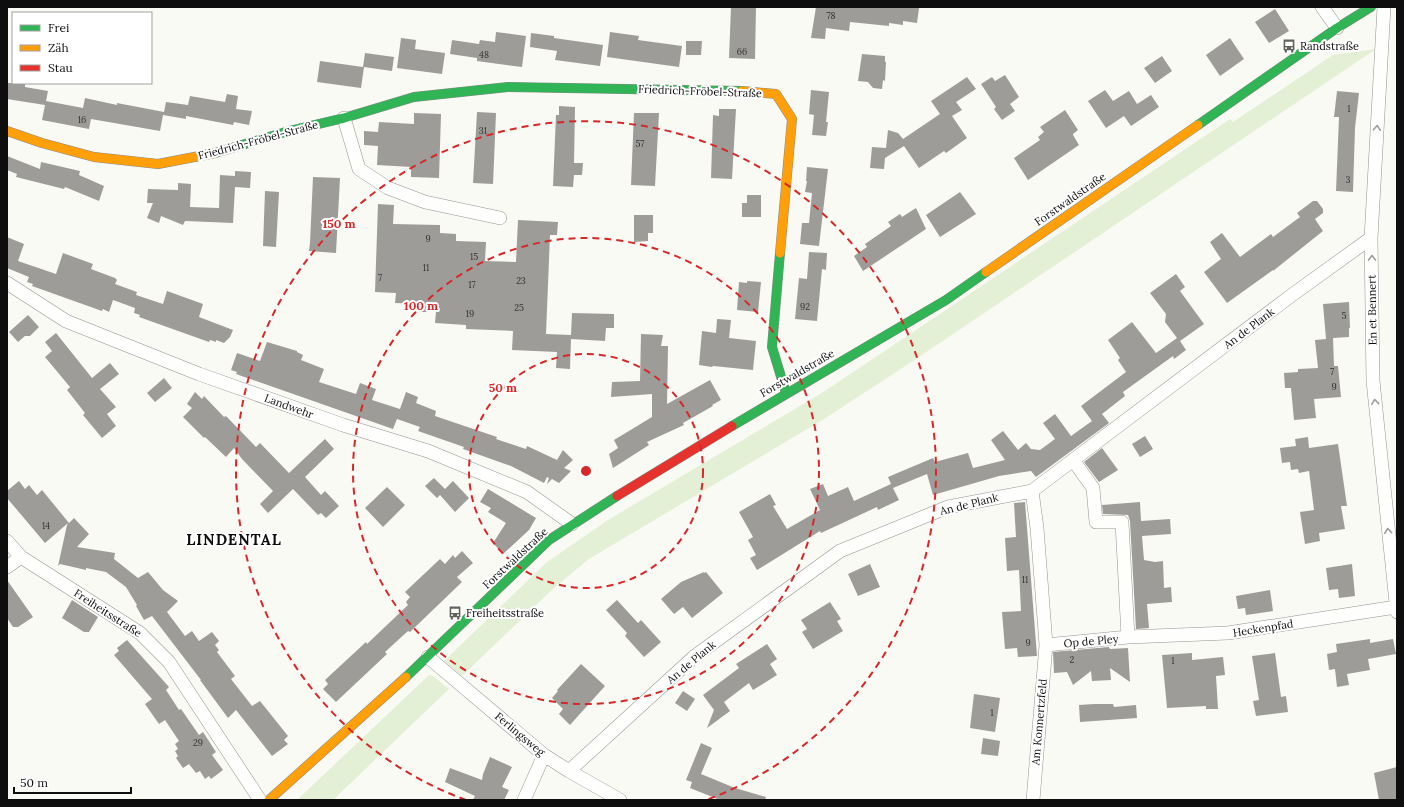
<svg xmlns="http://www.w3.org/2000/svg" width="1404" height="807" font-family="Lora,serif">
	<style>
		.green { fill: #e3f0d5 }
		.building { fill: #9e9c99 }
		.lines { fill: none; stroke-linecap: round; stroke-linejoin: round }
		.street-casing { stroke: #949492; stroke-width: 14 }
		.fast-casing { stroke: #8b8b88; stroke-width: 10 }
		.slow-casing { stroke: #8b8b88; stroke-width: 10 }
		.jam-casing { stroke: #8b8b88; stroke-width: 10 }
		.street { stroke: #fefefd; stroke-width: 13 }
		.fast { stroke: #30b455; stroke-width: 9 }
		.slow { stroke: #ff9f0a; stroke-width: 9 }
		.jam { stroke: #e5322d; stroke-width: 9 }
		.oneway { stroke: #9e9e9d }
		.ring { fill: none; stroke: #d62828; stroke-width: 2; stroke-dasharray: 7 5 }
		.labels { text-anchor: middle; stroke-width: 4; stroke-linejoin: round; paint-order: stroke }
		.number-label { font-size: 9px; fill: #323231 }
		.poi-label { font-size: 11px; fill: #0e0e0e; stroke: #fff; text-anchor: start }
		.street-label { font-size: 11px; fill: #0e0e0e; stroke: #fff }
		.district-label { font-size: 15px; font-weight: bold; letter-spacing: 1px; fill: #0e0e0e; stroke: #fff }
		.centre { fill: #d62828; stroke: #fff; stroke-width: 2 }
		.ring-label { font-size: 12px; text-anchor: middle; font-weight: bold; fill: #d62828; stroke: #fff; stroke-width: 4; stroke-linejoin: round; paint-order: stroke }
	</style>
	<rect width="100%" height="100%" fill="#fafaf4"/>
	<path class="green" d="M 1376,49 L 916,359 L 824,419 L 589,559 L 555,587 L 462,676 L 444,661 L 547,562 L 608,520 L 825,391 L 1230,119 L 1233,122 L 1333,55 Z
		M 429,675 L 433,676 L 449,689 L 333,800 L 297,800 Z"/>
	<path class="building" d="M 731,7 L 756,7 L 755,59 L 729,58 Z
		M 816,7 L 912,7 L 919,8 L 917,23 L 903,21 L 903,25 L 889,23 L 889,26 L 850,22 L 849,31 L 826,28 L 825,39 L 811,38 Z
		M 1275,9 L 1289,31 L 1269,43 L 1255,22 Z
		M 496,32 L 526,36 L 522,67 L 477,61 L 477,58 L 450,54 L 452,40 L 479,44 L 480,40 L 495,42 Z
		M 610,32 L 639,36 L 638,40 L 682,46 L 679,67 L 607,57 Z
		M 531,33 L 554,36 L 554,38 L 603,45 L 600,66 L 555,60 L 557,51 L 530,47 Z
		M 401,38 L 416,40 L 415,49 L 445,53 L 442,74 L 397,68 Z
		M 1230,38 L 1244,59 L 1220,76 L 1206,55 Z
		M 686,41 L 702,41 L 701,55 L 686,55 Z
		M 365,53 L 394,57 L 392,71 L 364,67 L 361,88 L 317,82 L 320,61 L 363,67 Z
		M 862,54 L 885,56 L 885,62 L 886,62 L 885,81 L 883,80 L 882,89 L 873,88 L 868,82 L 858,81 Z
		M 1162,56 L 1172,71 L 1155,83 L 1144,68 Z
		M 1005,75 L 1019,97 L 1010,104 L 1015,111 L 1002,120 L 994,109 L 996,107 L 981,84 L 992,77 L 995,81 Z
		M 967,77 L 976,89 L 956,102 L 962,110 L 952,116 L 967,138 L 946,153 L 944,151 L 919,168 L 904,146 L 885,158 L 884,169 L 870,168 L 872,147 L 886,148 L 888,130 L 898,133 L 903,139 L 940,114 L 931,101 Z
		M 7,83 L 25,83 L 25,87 L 48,91 L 46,101 L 83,108 L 85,98 L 117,105 L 117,103 L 164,112 L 166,102 L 188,105 L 190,96 L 225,102 L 227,94 L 238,96 L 236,109 L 252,111 L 249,125 L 234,122 L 233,125 L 186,116 L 186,119 L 163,115 L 160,131 L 91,119 L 89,129 L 42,120 L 45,105 L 7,99 Z
		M 811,90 L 829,92 L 826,122 L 828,122 L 826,136 L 812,135 L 814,115 L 809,114 Z
		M 1105,90 L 1113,101 L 1129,91 L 1137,104 L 1151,95 L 1159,107 L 1131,126 L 1124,116 L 1106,128 L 1088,101 Z
		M 1337,91 L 1359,93 L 1355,128 L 1353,192 L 1336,191 L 1339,117 L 1334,117 Z
		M 559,106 L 575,107 L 574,163 L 583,163 L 582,175 L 574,175 L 573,187 L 553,186 L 556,115 L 559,115 Z
		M 719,109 L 736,109 L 732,179 L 711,178 L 713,115 L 719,116 Z
		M 1065,110 L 1078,130 L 1073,134 L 1073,135 L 1079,145 L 1028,180 L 1014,158 L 1040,140 L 1038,137 L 1044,132 L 1040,127 Z
		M 477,112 L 496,113 L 493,184 L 473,183 Z
		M 414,113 L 441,114 L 439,178 L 411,177 L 411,167 L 377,165 L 378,146 L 364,145 L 364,131 L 378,132 L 379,122 L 414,124 Z
		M 634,113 L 659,113 L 655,186 L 631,185 Z
		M 7,156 L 40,169 L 41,162 L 80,171 L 79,175 L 104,186 L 99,201 L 65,187 L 64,189 L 16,177 L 17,174 L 7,170 Z
		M 807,167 L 828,169 L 819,246 L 800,244 L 802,223 L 809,223 L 812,193 L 805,192 L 807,181 L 806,181 Z
		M 235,171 L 251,172 L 250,188 L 235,187 L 233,223 L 185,221 L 183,225 L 161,216 L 159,223 L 147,218 L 153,203 L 147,203 L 148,189 L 178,190 L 178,183 L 191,184 L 190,207 L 219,208 L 220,175 L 235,176 Z
		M 313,177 L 340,178 L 336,253 L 309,251 L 310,243 Z
		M 265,191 L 279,192 L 276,247 L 263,246 Z
		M 960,192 L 976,214 L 940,237 L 926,215 Z
		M 747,195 L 761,195 L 761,217 L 742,217 L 742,203 L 747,203 Z
		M 1313,201 L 1317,201 L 1323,209 L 1323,213 L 1315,219 L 1323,231 L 1273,271 L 1273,270 L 1227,303 L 1204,272 L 1221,259 L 1210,242 L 1222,233 L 1240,257 L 1271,234 L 1273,237 L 1300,217 L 1297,213 Z
		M 378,204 L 394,205 L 393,224 L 440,225 L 440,233 L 456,234 L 456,241 L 486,242 L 485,261 L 516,262 L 518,220 L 558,222 L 557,235 L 550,235 L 546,334 L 571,335 L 572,313 L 614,314 L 614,328 L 606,328 L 605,341 L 571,339 L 570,369 L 556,368 L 557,352 L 512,350 L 513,331 L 466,329 L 466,325 L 435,323 L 436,312 L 420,312 L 421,304 L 395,303 L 396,293 L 375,292 Z
		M 916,208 L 926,229 L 863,271 L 854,256 L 867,247 L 865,244 L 891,226 L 888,222 L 900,214 L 902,217 Z
		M 634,215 L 653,215 L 653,233 L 648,233 L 648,241 L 634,242 Z
		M 7,237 L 24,244 L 18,261 L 56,274 L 63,253 L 93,264 L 91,269 L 115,278 L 117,280 L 115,284 L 137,292 L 136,295 L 163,304 L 167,291 L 203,304 L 199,317 L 233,330 L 230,337 L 224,343 L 216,340 L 216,342 L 210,340 L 209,342 L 139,317 L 140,315 L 134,313 L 135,308 L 113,300 L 109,312 L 103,309 L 102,311 L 32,286 L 33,284 L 27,282 L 29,277 L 7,268 Z
		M 809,252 L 827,253 L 826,270 L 822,269 L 817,321 L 795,319 L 799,278 L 807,279 Z
		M 1176,274 L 1185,287 L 1180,291 L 1204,324 L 1180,341 L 1186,350 L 1174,359 L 1173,356 L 1123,392 L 1125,396 L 1102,414 L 1109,423 L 1036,477 L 1031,471 L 999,476 L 933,495 L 927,474 L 893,488 L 899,500 L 878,510 L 877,507 L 821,533 L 820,531 L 757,570 L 750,558 L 756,555 L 748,540 L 753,537 L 739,512 L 770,494 L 776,505 L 773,506 L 787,529 L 820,510 L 810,489 L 823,484 L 828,496 L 848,487 L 854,501 L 891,484 L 888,477 L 933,458 L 935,462 L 968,453 L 973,468 L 1005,460 L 991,440 L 1003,431 L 1018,450 L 1026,443 L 1031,449 L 1040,450 L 1055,439 L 1043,423 L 1055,414 L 1071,436 L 1092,421 L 1081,406 L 1126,372 L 1118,360 L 1120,358 L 1108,340 L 1132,322 L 1156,353 L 1177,338 L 1165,322 L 1166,314 L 1150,293 Z
		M 747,281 L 761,282 L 758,312 L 737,310 L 739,282 L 747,283 Z
		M 1349,302 L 1350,328 L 1349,328 L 1349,337 L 1333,338 L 1334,366 L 1338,366 L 1341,397 L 1314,399 L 1316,418 L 1294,420 L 1291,388 L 1285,388 L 1284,373 L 1298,372 L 1298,369 L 1318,368 L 1315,340 L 1326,339 L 1323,304 Z
		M 28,315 L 39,327 L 30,336 L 25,336 L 18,342 L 9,332 Z
		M 717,319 L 731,320 L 729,338 L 756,341 L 753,370 L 713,366 L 712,367 L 699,365 L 702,331 L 716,333 Z
		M 56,333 L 92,378 L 110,363 L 119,374 L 100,389 L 116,407 L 107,414 L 116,426 L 102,438 L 83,415 L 85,413 L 67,390 L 70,387 L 45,357 L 52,351 L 45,342 Z
		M 641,334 L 663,335 L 661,346 L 668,346 L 667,404 L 710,380 L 721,400 L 712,405 L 713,406 L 683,423 L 684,425 L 647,442 L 649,445 L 613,468 L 609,454 L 618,448 L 614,440 L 652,417 L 652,394 L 611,397 L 612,382 L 640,381 Z
		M 267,342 L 297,351 L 297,352 L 303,355 L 301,360 L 324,369 L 319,382 L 356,394 L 360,383 L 376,389 L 372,400 L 400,409 L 406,392 L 418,397 L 416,403 L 436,411 L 435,416 L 497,437 L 496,439 L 526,449 L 527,446 L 557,460 L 563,450 L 573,460 L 564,468 L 571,471 L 559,483 L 552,479 L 547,484 L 549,478 L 547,477 L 544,483 L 511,466 L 463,449 L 464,447 L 418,431 L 420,427 L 397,419 L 393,429 L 236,374 L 237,372 L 231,370 L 237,353 L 260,361 Z
		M 164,378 L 172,388 L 155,402 L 147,393 Z
		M 195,392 L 202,399 L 204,396 L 224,417 L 226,416 L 256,447 L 260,443 L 289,473 L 325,439 L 334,449 L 305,477 L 321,495 L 325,491 L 339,506 L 326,518 L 321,513 L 318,515 L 293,489 L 268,513 L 260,504 L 273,491 L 242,459 L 234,448 L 226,457 L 205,437 L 204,438 L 183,417 L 192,408 L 187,404 Z
		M 1145,436 L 1153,449 L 1140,457 L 1132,444 Z
		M 1308,437 L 1309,448 L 1338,444 L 1347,506 L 1341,506 L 1345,529 L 1319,533 L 1320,541 L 1305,544 L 1300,512 L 1314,510 L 1309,471 L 1299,473 L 1298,469 L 1291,470 L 1290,462 L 1282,463 L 1280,448 L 1296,446 L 1295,439 Z
		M 1102,448 L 1118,470 L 1099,482 L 1084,462 Z
		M 434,478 L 445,489 L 453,481 L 469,498 L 455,512 L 440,495 L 437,498 L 425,486 Z
		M 19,481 L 25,489 L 29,485 L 37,495 L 42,490 L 69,523 L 74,518 L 89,534 L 77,547 L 115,553 L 114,559 L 138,578 L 148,572 L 163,590 L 178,601 L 167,612 L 185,636 L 192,631 L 199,641 L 212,632 L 219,641 L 215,645 L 219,650 L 217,652 L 235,676 L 231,679 L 252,706 L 260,701 L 288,736 L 284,740 L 288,744 L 272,756 L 236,710 L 228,718 L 200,680 L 201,680 L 152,616 L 144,620 L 136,606 L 137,605 L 126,587 L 106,572 L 86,568 L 86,570 L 60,564 L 58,566 L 67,525 L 68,523 L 45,543 L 7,498 L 7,491 Z
		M 387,487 L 405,505 L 383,527 L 365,508 Z
		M 488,489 L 536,518 L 529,530 L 503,554 L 493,543 L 506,523 L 488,512 L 491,508 L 480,502 Z
		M 1025,502 L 1037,656 L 1018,657 L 1017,648 L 1005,649 L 1002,612 L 1021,611 L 1019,570 L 1007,571 L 1005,538 L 1016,537 L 1014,503 Z
		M 1140,502 L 1141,521 L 1170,519 L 1171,534 L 1142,536 L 1144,560 L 1155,562 L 1163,561 L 1164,588 L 1171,587 L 1172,602 L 1147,604 L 1149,628 L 1136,629 L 1130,521 L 1128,515 L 1103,514 L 1102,505 Z
		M 462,551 L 473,563 L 457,577 L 462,582 L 410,632 L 408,631 L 385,652 L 387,654 L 336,702 L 323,689 L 328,684 L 325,680 L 366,642 L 367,644 L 408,605 L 406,602 L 410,597 L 405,592 L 440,559 L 445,564 L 453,555 L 455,558 Z
		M 870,564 L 880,587 L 858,596 L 848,574 Z
		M 1352,564 L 1355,596 L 1339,598 L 1338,589 L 1329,590 L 1326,568 Z
		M 704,572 L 704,573 L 706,572 L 723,593 L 692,618 L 683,607 L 674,614 L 661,599 L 681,582 Z
		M 7,580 L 33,617 L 18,627 L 13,627 L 7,618 Z
		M 1270,590 L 1273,611 L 1246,615 L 1245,608 L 1238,609 L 1236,596 Z
		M 72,600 L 98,617 L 89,632 L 84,632 L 62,618 Z
		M 617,600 L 638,623 L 641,620 L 661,642 L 644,657 L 625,636 L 627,633 L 606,610 Z
		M 830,602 L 841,619 L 837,621 L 843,631 L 813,649 L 802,632 L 807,629 L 801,620 Z
		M 1370,639 L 1370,643 L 1393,639 L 1396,654 L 1368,659 L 1370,670 L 1347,674 L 1349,685 L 1337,687 L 1335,669 L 1329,670 L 1327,654 L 1337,652 L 1336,644 Z
		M 127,640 L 169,687 L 166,690 L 179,710 L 181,709 L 199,735 L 203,732 L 216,752 L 212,755 L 223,770 L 211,779 L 209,776 L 205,779 L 200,771 L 196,773 L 189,764 L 183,768 L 176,758 L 178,756 L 175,751 L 178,749 L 175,744 L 179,741 L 165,720 L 159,724 L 145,704 L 152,699 L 114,655 L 119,651 L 117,648 Z
		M 767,644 L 777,659 L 770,664 L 777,675 L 753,690 L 749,683 L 724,702 L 730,711 L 707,728 L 714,710 L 703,695 L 739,668 L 736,664 Z
		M 1109,647 L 1110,649 L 1128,648 L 1130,682 L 1110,668 L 1111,680 L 1092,681 L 1091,671 L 1073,685 L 1067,672 L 1054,673 L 1053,652 Z
		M 1192,653 L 1192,660 L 1223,657 L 1225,675 L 1216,676 L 1218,709 L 1206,709 L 1206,706 L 1167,708 L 1162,655 Z
		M 1275,653 L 1281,697 L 1286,696 L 1288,712 L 1256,716 L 1253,701 L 1259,700 L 1252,656 Z
		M 581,664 L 605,686 L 570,725 L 559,714 L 563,709 L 552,698 L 558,691 L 557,690 Z
		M 683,691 L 695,699 L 687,711 L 675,703 Z
		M 974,694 L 1000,698 L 995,732 L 970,728 Z
		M 1094,704 L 1113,704 L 1114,707 L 1136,705 L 1137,718 L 1080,722 L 1079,705 Z
		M 983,738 L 1000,741 L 998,756 L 981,754 Z
		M 701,743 L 712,748 L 701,774 L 735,788 L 766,797 L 765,800 L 720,800 L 690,788 L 692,782 L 686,780 Z
		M 490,757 L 512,767 L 502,787 L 509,790 L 504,800 L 473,800 L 475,796 L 445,782 L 450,768 L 482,780 L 483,774 Z
		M 1397,767 L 1397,800 L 1379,800 L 1374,773 Z"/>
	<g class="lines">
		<g class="street-casing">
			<path id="street" d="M 1322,7 L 1337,28
				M 1384,7 L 1371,238 L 1373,381 L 1397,612
				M 344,118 L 359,169 L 388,188 L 425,202 L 500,218
				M 7,283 L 66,321 L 199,374 L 343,425 L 428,451 L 527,492 L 572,524
				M 1032,491 L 1037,528 L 1046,645 L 1128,637 L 1122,522 L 1096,522 L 1093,488 L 1073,460
				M 7,541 L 21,557 L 140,633 L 169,662 L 260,800
				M 7,567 L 21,557
				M 1128,637 L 1228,633 L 1396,607
				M 428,657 L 544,755 L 569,771 L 620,800
				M 569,771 L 695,656 L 840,551 L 948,507 L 1032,491 L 1292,295 L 1371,238
				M 524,800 L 544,755
				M 1033,800 L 1046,645"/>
		</g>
		<g class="fast-casing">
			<path id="fast" d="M 1198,125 L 1337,28 L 1371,7
				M 215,153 L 289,131 L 344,118 L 414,97 L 508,87 L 742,91
				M 780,253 L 772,347 L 786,393
				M 732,426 L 946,300 L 986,272
				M 406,677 L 549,540 L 617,496"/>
		</g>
		<g class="slow-casing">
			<path id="slow" d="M 742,91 L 776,94 L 792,119 L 780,253
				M 7,131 L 42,143 L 94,157 L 158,164 L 215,153
				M 986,272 L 1198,125
				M 269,800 L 406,677"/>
		</g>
		<g class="jam-casing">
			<path id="jam" d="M 617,496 L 732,426"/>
		</g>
		<use href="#street" class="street"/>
		<use href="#fast" class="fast"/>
		<use href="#slow" class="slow"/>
		<use href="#jam" class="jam"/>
	</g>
	<defs><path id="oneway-chevron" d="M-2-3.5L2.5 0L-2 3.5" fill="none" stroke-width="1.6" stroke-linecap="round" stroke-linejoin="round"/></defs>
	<g class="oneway">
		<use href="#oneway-chevron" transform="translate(1377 128) rotate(-87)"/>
		<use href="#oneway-chevron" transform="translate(1372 258) rotate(-91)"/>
		<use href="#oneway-chevron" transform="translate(1375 402) rotate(-96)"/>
		<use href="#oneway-chevron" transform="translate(1388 531) rotate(-96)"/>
	</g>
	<g class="ring">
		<circle cx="586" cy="471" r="117"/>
		<circle cx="586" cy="471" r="233"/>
		<path d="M466 800A350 350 0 1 1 706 800"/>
	</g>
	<defs>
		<g id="bus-bare" transform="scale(1.08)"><path d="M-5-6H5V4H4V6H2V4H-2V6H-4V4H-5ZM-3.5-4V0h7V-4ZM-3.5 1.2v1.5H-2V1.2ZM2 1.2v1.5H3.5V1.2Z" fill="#61615e" stroke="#fff" stroke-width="2.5" paint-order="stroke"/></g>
	</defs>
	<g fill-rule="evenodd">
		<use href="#bus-bare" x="1289" y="46"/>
		<use href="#bus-bare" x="455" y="613"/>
	</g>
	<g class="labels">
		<g class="number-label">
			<text x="831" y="19">78</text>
			<text x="742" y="55">66</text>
			<text x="484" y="58">48</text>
			<text x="1349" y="112">1</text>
			<text x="82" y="123">16</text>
			<text x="483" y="134">31</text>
			<text x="640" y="147">57</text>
			<text x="1348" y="183">3</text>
			<text x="428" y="242">9</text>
			<text x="474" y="260">15</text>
			<text x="426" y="271">11</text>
			<text x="380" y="281">7</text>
			<text x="521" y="284">23</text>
			<text x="472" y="288">17</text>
			<text x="805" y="310">92</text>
			<text x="519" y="311">25</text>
			<text x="470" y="317">19</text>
			<text x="1344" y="319">5</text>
			<text x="1332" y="375">7</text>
			<text x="1334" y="390">9</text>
			<text x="46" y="529">14</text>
			<text x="1025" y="583">11</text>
			<text x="1028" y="646">9</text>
			<text x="1072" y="663">2</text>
			<text x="1173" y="664">1</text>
			<text x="992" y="716">1</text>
			<text x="198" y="746">29</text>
		</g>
		<g class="poi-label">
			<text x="1300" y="50">Randstraße</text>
			<text x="466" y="617">Freiheitsstraße</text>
		</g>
		<g class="street-label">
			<text transform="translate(700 91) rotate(2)" y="4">Friedrich-Fröbel-Straße</text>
			<text transform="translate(258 140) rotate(-15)" y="4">Friedrich-Fröbel-Straße</text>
			<text transform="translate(1070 199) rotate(-35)" y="4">Forstwaldstraße</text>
			<text transform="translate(1372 310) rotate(-91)" y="4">En et Bennert</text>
			<text transform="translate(1249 328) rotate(-37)" y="4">An de Plank</text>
			<text transform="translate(797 373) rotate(-30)" y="4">Forstwaldstraße</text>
			<text transform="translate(289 406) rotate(20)" y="4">Landwehr</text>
			<text transform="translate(969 504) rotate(-14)" y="4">An de Plank</text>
			<text transform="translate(515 558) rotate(-43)" y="4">Forstwaldstraße</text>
			<text transform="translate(108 613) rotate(33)" y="4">Freiheitsstraße</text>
			<text transform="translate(1263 628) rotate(-9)" y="4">Heckenpfad</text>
			<text transform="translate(1091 641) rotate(-5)" y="4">Op de Pley</text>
			<text transform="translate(691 662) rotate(-40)" y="4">An de Plank</text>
			<text transform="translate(1039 722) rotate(-85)" y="4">Am Konnertzfeld</text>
			<text transform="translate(520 734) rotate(40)" y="4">Ferlingsweg</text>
		</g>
		<g class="district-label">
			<text x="234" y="545">LINDENTAL</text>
		</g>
	</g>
	<circle cx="586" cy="471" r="6" class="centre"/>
	<g class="ring-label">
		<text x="339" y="228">150 m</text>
		<text x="421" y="310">100 m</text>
		<text x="503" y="392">50 m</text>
	</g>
	<rect width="1404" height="807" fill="none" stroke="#0e0e0e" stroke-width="16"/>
	<rect x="12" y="12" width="140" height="72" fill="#ffffff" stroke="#9f9f9f"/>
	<rect x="20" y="25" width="20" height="6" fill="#30b455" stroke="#9f9f9f"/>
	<text x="48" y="32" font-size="12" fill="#0e0e0e">Frei</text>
	<rect x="20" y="45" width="20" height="6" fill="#ff9f0a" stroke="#9f9f9f"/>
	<text x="48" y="52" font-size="12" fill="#0e0e0e">Zäh</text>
	<rect x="20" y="65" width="20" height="6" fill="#e5322d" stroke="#9f9f9f"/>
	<text x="48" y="72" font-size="12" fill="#0e0e0e">Stau</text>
	<path d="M14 787v6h117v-6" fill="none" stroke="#0e0e0e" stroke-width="2"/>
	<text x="20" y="787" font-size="12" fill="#0e0e0e" stroke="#ffffff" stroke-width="3" paint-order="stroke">50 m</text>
</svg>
